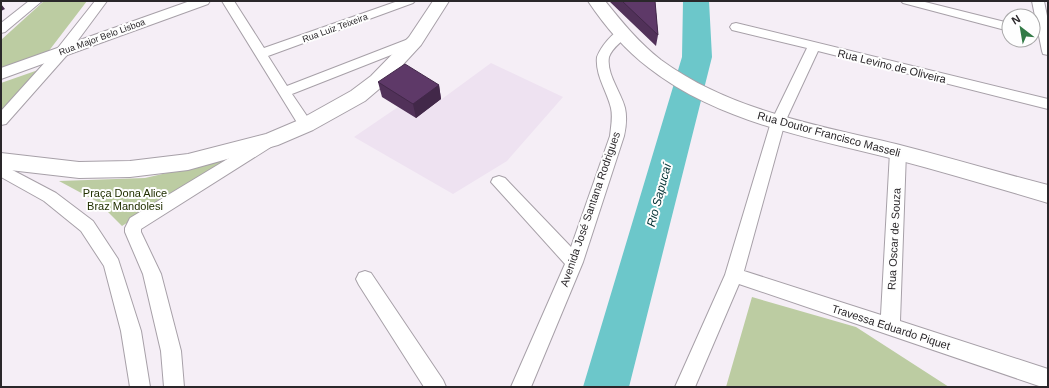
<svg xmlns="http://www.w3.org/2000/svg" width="1049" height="388" font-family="Arial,sans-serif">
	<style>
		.built { fill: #eee2f1 }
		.green { fill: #bccca2 }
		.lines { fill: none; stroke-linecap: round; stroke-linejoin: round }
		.river { fill: #6cc7ca; fill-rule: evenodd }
		.minor-casing { stroke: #a7a0a8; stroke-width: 2 }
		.tertiary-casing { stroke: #a7a0a8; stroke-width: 2 }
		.secondary-casing { stroke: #a7a0a8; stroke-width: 2 }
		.minor { fill: #fff; fill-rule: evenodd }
		.tertiary { fill: #fff; fill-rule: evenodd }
		.secondary { fill: #fff; fill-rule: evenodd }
		.wall { fill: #513159 }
		.shaded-wall { fill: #422849 }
		.building { fill: #5e3968; stroke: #422849 }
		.labels { text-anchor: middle; stroke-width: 4; stroke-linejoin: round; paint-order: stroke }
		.far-street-label { font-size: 9px; fill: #2a272a; stroke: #fefefe }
		.street-label { font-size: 11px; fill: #2a272a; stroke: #fefefe }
		.park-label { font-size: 11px; fill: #212f00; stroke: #fefefe }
		.water-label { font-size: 12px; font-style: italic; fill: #023133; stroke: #fefefe }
	</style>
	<rect width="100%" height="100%" fill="#f5eef6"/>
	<path class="built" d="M 491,63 L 563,97 L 507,161 L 453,194 L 354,137 L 398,107 L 416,118 Z"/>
	<path class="green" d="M 44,1 L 87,1 L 48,52 L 1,69 L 1,40 Z
		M 41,69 L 1,114 L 1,83 Z
		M 228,159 L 122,226 L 98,202 L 59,181 L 145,178 Z
		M 752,297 L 856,327 L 949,387 L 726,387 Z"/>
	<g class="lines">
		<path class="river" d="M 683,1 L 709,1 L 712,57 L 629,387 L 583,387 L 682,57 Z"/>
		<g class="minor-casing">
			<path id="minor" d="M 29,1 L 42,1 L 5,32 L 1,33 L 1,23 Z
				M 95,1 L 107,1 L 67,55 L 6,124 L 1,125 L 1,111 L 57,49 Z
				M 222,1 L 234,1 L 264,48 L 398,1 L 415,1 L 413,3 L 268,56 L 287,86 L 411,38 L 419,38 L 421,41 L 419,44 L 292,94 L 313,125 L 311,129 L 306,130 L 301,129 Z
				M 901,1 L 921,1 L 1009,23 L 1009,31 L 903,3 Z
				M 1032,1 L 1044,1 L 1048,21 L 1048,55 L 1043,54 L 1042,51 Z
				M 736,23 L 1048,99 L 1048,109 L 818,51 L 785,122 L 744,271 L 881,315 L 890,152 L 893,148 L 898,146 L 903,148 L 906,152 L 900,321 L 1048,369 L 1048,387 L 1042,387 L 739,284 L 695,387 L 675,387 L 725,275 L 771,122 L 807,48 L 732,30 L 730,27 L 732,24 Z
				M 623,29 L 627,30 L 629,33 C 624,41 612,47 609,57 C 606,74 621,92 625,108 C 627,117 626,127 624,136 L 583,262 L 531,387 L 511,387 L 565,264 L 491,182 L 493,178 L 499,176 L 505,178 L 571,247 L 610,136 C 611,127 613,117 611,108 C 607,91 595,75 597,57 C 601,47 612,32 623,29 Z
				M 269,136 L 274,137 L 276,141 L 274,145 L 141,229 L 141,232 L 161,274 L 181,351 L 184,387 L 164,387 L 161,351 L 143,274 L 125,232 L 125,228 L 130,218 L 264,137 Z
				M 1,164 L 56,193 L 93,221 L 118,259 L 141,331 L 150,387 L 130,387 L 121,331 L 104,266 L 81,231 L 44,201 L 1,177 Z
				M 365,271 L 371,273 L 443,380 L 446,387 L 424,387 L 359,285 L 356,279 L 359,273 Z"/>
		</g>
		<g class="tertiary-casing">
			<path id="tertiary" d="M 190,1 L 210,1 L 208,4 L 1,79 L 1,68 Z"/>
		</g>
		<g class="secondary-casing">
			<path id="secondary" d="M 433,1 L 449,1 L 421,45 L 385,84 L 365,101 L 313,130 L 278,145 L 188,170 L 130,177 L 79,178 L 1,169 L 1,153 L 79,162 L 130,161 L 188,154 L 266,134 L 299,120 L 351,91 L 371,76 L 409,37 Z
				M 588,1 L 605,1 C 622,22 639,43 661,60 C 729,110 816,125 896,144 C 947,157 997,172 1048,185 L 1048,203 C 997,188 945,172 894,159 C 811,138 718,122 649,68 C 625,50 604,25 588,1 Z"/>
		</g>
		<use href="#minor" class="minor"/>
		<use href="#tertiary" class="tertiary"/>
		<use href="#secondary" class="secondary"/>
	</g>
	<path class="wall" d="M 609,1 L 655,1 L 658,35 L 656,46 Z
		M 378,82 L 439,85 L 441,99 L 416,118 L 382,97 Z"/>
	<path class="shaded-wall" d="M 1,4 L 5,9 L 1,11 Z
		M 439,85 L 441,99 L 416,118 L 413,104 Z"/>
	<path class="building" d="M 622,1 L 655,1 L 658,35 Z
		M 405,64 L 439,85 L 413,104 L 378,82 Z"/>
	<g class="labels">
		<g class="far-street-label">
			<text transform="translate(335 28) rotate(-20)" y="3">Rua Luiz Teixeira</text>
			<text transform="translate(102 37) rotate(-20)" y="3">Rua Major Belo Lisboa</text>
		</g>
		<g class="street-label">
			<text transform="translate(892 66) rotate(14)" y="4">Rua Levino de Oliveira</text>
			<text transform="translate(829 134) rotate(15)" y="4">Rua Doutor Francisco Masseli</text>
			<text transform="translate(590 209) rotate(-71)" y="4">Avenida José Santana Rodrigues</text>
			<text transform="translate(894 239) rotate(-87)" y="4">Rua Oscar de Souza</text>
			<text transform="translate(891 327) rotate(18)" y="4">Travessa Eduardo Piquet</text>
		</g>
		<g class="park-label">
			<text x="125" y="197">Praça Dona Alice<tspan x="125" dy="13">Braz Mandolesi</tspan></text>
		</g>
		<g class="water-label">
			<text transform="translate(659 195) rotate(-75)" y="4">Rio Sapucaí</text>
		</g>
	</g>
	<rect width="1049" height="388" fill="none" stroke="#2a272a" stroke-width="4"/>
	<g transform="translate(1021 28) rotate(329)"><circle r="19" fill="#fefefe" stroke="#a9a8a9"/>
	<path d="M0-3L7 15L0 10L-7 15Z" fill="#337a46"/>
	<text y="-6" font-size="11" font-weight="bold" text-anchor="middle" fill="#2a272a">N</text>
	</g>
</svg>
